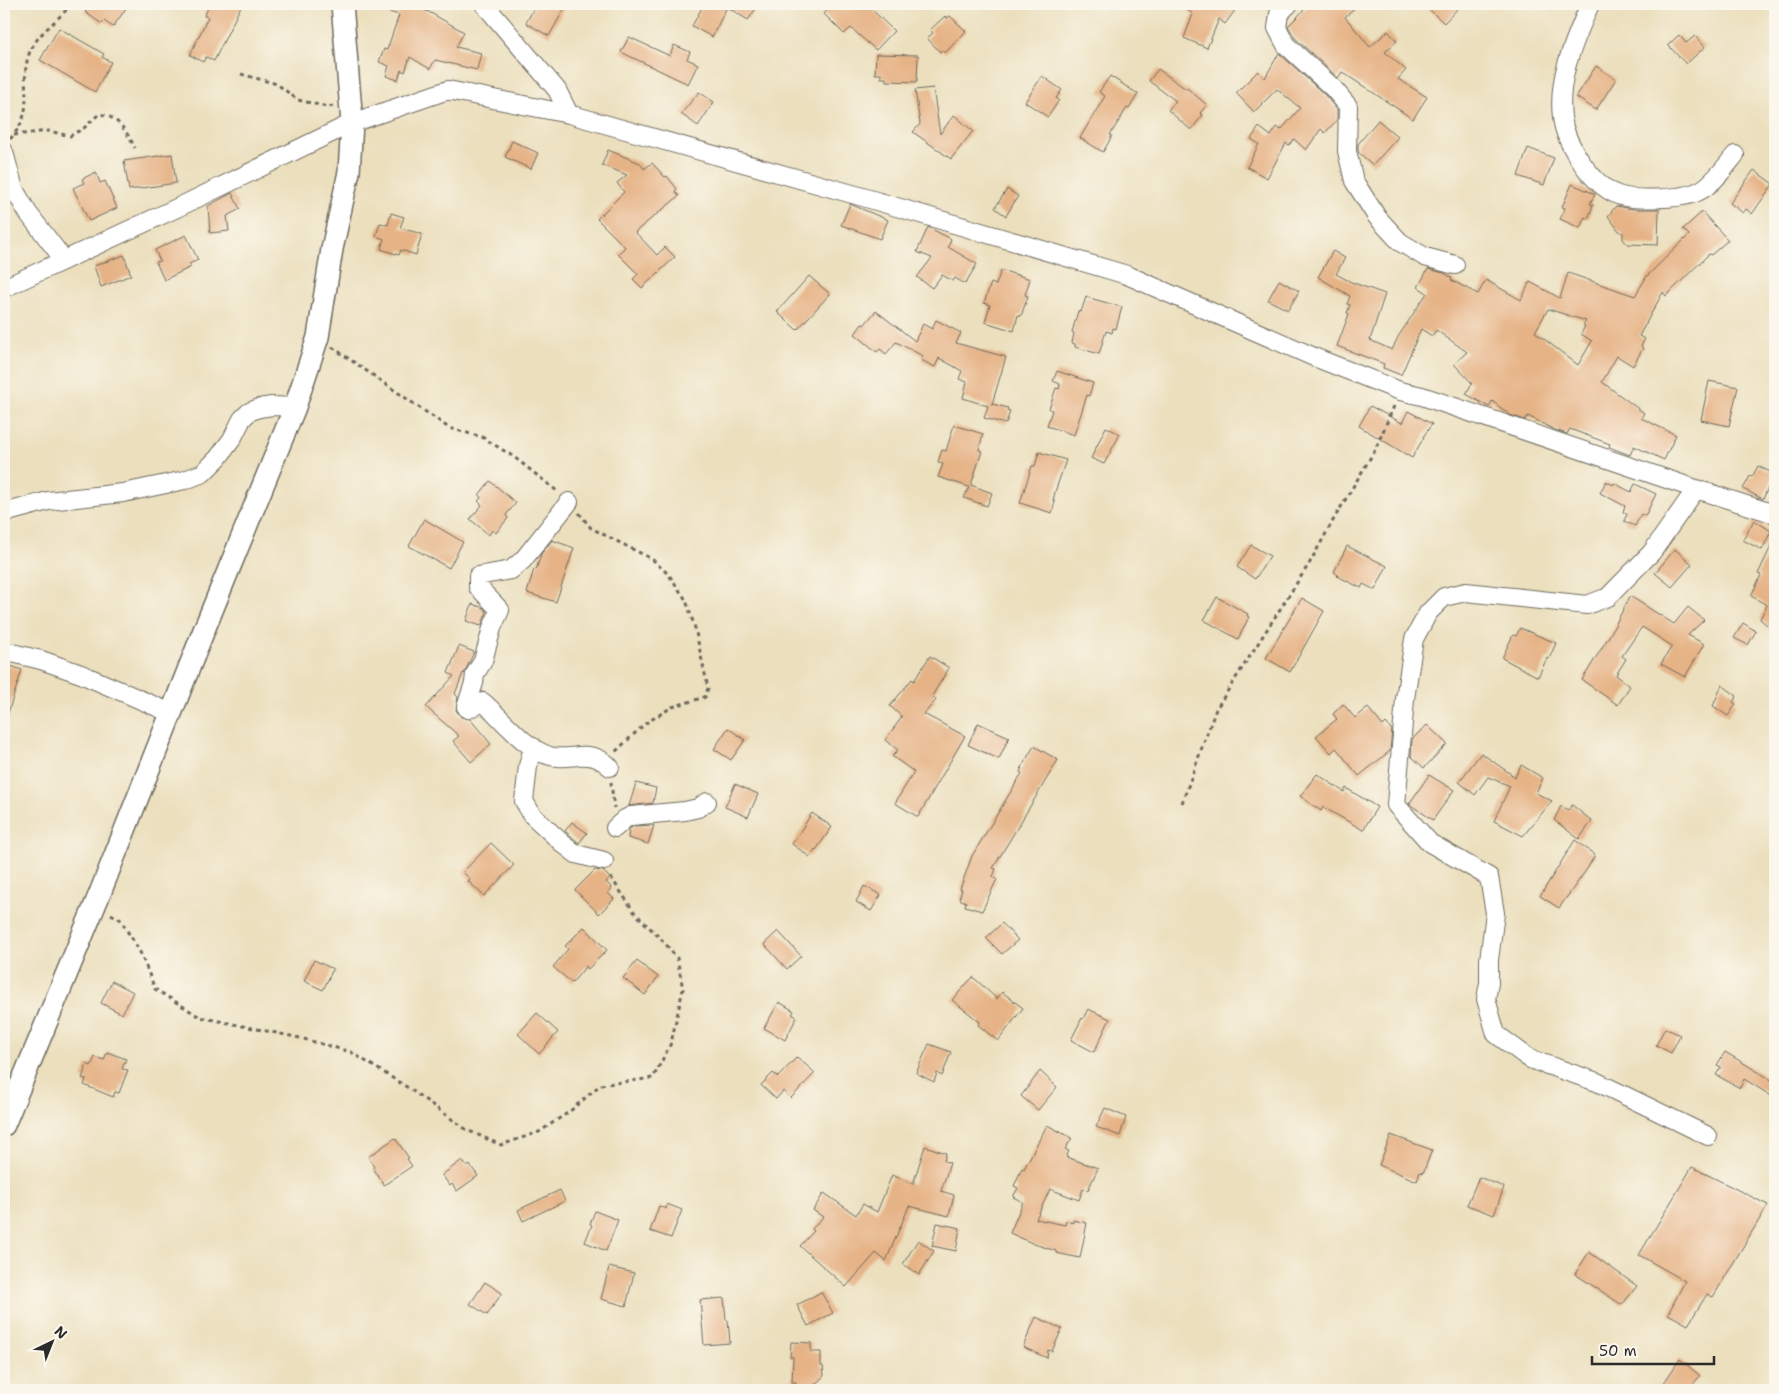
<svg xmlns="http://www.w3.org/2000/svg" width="1779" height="1394" font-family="'Shantell Sans',sans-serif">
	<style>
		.building { fill: #e6b386; fill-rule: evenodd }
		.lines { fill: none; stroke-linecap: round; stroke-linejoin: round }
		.minor-casing { stroke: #6e6a5e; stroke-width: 20 }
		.tertiary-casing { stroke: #6e6a5e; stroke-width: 24 }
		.path { stroke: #6e6a5e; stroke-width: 3; stroke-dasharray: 4 4; stroke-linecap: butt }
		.minor { stroke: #fff; stroke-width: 18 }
		.tertiary { stroke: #fff; stroke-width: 21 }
	</style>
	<rect width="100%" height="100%" fill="#fbf7ec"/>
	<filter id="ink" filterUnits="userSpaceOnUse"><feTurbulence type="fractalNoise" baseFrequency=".02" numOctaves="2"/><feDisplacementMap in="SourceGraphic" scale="10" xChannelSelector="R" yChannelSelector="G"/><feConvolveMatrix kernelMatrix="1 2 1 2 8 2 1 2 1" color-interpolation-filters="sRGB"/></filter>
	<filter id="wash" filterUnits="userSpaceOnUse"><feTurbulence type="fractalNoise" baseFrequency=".0096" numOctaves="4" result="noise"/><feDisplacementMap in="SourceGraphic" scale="20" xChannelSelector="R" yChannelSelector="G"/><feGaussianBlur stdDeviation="1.12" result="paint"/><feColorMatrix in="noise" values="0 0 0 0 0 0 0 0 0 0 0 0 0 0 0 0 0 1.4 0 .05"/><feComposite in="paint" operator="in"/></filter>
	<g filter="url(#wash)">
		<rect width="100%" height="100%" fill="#ebdfbd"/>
		<g id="blocks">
			<path class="building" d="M 91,4 L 129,4 L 113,27 L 104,21 L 102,24 L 85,12 Z
				M 210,4 L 242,4 L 214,61 L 206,57 L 203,62 L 190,55 L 208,17 L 204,16 Z
				M 371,4 L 407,4 L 429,12 L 464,32 L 456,47 L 481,53 L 477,70 L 435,60 L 430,69 L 410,57 L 405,72 L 401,70 L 398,80 L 386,76 L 389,66 L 379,62 L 384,49 L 387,50 L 399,15 L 371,7 Z
				M 536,4 L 567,4 L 549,36 L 526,23 Z
				M 704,4 L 759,4 L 748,20 L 727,7 L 712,37 L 692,26 Z
				M 832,4 L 866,4 L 894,31 L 876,50 L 851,28 L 844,34 L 824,14 Z
				M 1178,4 L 1230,4 L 1236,9 L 1225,24 L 1219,19 L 1207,48 L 1184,38 L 1193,14 Z
				M 1310,4 L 1359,4 L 1345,17 L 1370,47 L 1388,31 L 1397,41 L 1385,52 L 1406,70 L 1398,79 L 1427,97 L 1413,119 L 1342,72 L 1338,78 L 1295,38 L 1288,26 Z
				M 1423,4 L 1462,4 L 1444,23 Z
				M 945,16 L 947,18 L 950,16 L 966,31 L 945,53 L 942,50 L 940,52 L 927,38 L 933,33 L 930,30 Z
				M 59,28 L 104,54 L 102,57 L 111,62 L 95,92 L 40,60 Z
				M 1679,35 L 1686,43 L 1695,36 L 1705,47 L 1686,64 L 1668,45 Z
				M 629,37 L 670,56 L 674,45 L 690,52 L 687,59 L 698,64 L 688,84 L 621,52 Z
				M 1279,53 L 1325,95 L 1337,110 L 1337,120 L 1325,133 L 1321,129 L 1306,150 L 1294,139 L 1289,145 L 1286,143 L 1267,178 L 1247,167 L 1259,144 L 1251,139 L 1259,127 L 1271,136 L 1277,127 L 1281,130 L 1300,108 L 1277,89 L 1254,112 L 1236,93 L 1258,71 L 1265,78 Z
				M 876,54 L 918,55 L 917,82 L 886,81 L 886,78 L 881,78 L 881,74 L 875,74 Z
				M 1596,66 L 1616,79 L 1596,110 L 1576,97 Z
				M 1158,69 L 1186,89 L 1187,88 L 1207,105 L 1200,113 L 1203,115 L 1191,130 L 1168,110 L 1176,101 L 1149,81 Z
				M 1042,76 L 1062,90 L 1056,98 L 1059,100 L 1048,117 L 1025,102 Z
				M 1110,76 L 1138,94 L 1129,109 L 1127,108 L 1110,135 L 1112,136 L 1103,152 L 1080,138 L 1105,96 L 1099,92 Z
				M 933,88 L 940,134 L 954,115 L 973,131 L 951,159 L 913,132 L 920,124 L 915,90 Z
				M 699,92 L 714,102 L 698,126 L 681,114 Z
				M 1378,120 L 1398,137 L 1373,165 L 1358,152 L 1358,144 Z
				M 512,141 L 538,153 L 531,169 L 505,157 Z
				M 1528,148 L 1554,158 L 1544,185 L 1518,176 Z
				M 608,150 L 640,163 L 644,169 L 652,163 L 665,177 L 667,176 L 677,189 L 675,191 L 679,196 L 635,232 L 657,255 L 665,247 L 675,257 L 642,288 L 633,279 L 638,274 L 618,254 L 625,247 L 597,219 L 624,192 L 617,183 L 627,175 L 602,165 Z
				M 172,154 L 176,183 L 129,190 L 124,161 Z
				M 1754,170 L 1773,184 L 1752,214 L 1746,209 L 1743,213 L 1730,203 Z
				M 96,172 L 100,183 L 105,181 L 117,208 L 89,221 L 73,188 L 84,183 L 82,179 Z
				M 1572,184 L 1595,194 L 1590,204 L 1593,205 L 1588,219 L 1585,217 L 1580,228 L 1560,219 L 1565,208 L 1562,207 Z
				M 1007,189 L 1018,196 L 1006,216 L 995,208 Z
				M 232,193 L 240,209 L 227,216 L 229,231 L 210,233 L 208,206 Z
				M 850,204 L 888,220 L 880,239 L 841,225 Z
				M 1616,206 L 1634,209 L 1659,209 L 1658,245 L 1627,244 L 1623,239 L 1623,233 L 1619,231 L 1608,216 Z
				M 1702,212 L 1728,240 L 1711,255 L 1709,254 L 1666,296 L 1663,292 L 1639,336 L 1645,339 L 1641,346 L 1643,348 L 1633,366 L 1617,356 L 1602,382 L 1644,413 L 1641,418 L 1676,435 L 1664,460 L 1634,446 L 1630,455 L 1609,447 L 1610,444 L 1570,429 L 1567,434 L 1555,430 L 1528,416 L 1525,420 L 1510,415 L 1492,401 L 1489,407 L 1466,394 L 1472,383 L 1454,364 L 1467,352 L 1436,330 L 1432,336 L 1421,329 L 1401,375 L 1383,368 L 1384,364 L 1337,346 L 1349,314 L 1347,313 L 1350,305 L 1347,304 L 1350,296 L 1318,277 L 1333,251 L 1345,258 L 1336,274 L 1351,282 L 1385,294 L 1370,340 L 1392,350 L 1398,337 L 1427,293 L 1418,287 L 1428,269 L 1444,273 L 1452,278 L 1451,280 L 1478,294 L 1486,280 L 1521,300 L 1530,282 L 1560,298 L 1568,273 L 1635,296 L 1647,276 L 1689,235 L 1683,229 ZM 1548,309 L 1586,321 L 1583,325 L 1585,326 L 1581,334 L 1592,341 L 1578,365 L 1535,332 Z
				M 391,213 L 404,217 L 400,228 L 422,234 L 416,255 L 401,250 L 399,255 L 381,249 L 384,239 L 376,236 L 380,223 L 388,225 Z
				M 928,227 L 951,239 L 948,247 L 977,264 L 965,284 L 955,278 L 953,281 L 942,275 L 932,288 L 917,277 L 932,258 L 917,252 Z
				M 186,235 L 198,260 L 189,264 L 191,267 L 164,280 L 156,262 L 160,261 L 155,250 Z
				M 124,255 L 131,275 L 101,287 L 94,266 Z
				M 1001,270 L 1030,279 L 1025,295 L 1028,296 L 1021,316 L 1018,315 L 1014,331 L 985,322 L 990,305 L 984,303 L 991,283 L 996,285 Z
				M 809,276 L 830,294 L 797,330 L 777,312 Z
				M 1279,280 L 1299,291 L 1288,310 L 1268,300 Z
				M 1086,297 L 1122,307 L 1116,329 L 1113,328 L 1112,333 L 1106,331 L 1099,354 L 1075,347 L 1075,344 L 1072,343 L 1074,333 L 1072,332 L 1078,311 L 1081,312 Z
				M 876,311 L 915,341 L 923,324 L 932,329 L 936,320 L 961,333 L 956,343 L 1006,357 L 992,404 L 1008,408 L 1007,410 L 1010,411 L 1006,424 L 984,418 L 988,406 L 963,398 L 967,382 L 959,379 L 962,371 L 939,358 L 935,367 L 921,360 L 923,356 L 896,342 L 886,354 L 880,349 L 877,352 L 855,334 L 862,324 L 864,325 Z
				M 1057,371 L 1093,383 L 1089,396 L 1087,395 L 1074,435 L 1047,426 L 1052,410 L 1049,409 L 1056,388 L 1059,389 L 1060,384 L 1053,381 Z
				M 1709,381 L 1738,387 L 1729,426 L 1701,420 Z
				M 1370,406 L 1402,423 L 1408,411 L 1432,424 L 1423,437 L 1424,437 L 1412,458 L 1359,426 Z
				M 954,425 L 983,434 L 979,450 L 982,451 L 971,485 L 992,493 L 987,506 L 964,498 L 969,487 L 938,477 L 943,464 L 938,462 L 942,450 L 946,451 Z
				M 1106,427 L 1120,434 L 1104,464 L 1091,458 Z
				M 1039,452 L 1066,460 L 1055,492 L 1053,501 L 1055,501 L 1052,513 L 1020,503 L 1032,466 L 1035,466 Z
				M 1758,466 L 1774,474 L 1763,499 L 1743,489 L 1750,476 L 1752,477 Z
				M 490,481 L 516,503 L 506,515 L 508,518 L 496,533 L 492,530 L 489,535 L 470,519 L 482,505 L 478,501 L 481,498 L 479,495 Z
				M 1606,481 L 1613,485 L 1614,483 L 1631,492 L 1635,484 L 1656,494 L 1645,516 L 1641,514 L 1635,526 L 1624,521 L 1627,514 L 1623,512 L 1625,506 L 1600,493 Z
				M 424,519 L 463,542 L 449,568 L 409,546 Z
				M 1754,520 L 1771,531 L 1762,550 L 1743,540 Z
				M 1775,538 L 1775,632 L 1760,619 L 1767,605 L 1751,596 L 1761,575 L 1758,574 Z
				M 552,540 L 574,548 L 556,602 L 527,593 L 534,569 L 536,570 L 541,554 Z
				M 1251,545 L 1270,556 L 1255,579 L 1237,567 Z
				M 1347,546 L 1387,566 L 1375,590 L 1363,584 L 1361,588 L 1337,576 L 1338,575 L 1334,572 Z
				M 1675,549 L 1692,564 L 1672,587 L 1655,573 Z
				M 1630,596 L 1674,624 L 1688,607 L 1704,620 L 1688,635 L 1704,644 L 1685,677 L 1661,664 L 1672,646 L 1642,627 L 1622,656 L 1626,659 L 1616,675 L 1630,686 L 1618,705 L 1582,680 L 1611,633 Z
				M 1217,597 L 1248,614 L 1247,616 L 1249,617 L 1238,639 L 1204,620 Z
				M 1302,598 L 1324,611 L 1290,672 L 1266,658 Z
				M 472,604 L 484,608 L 487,612 L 481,626 L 466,621 Z
				M 1743,623 L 1756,631 L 1748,645 L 1734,638 Z
				M 1520,628 L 1556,643 L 1549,659 L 1547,658 L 1538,677 L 1502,658 L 1513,635 L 1516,636 Z
				M 459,646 L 474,652 L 464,674 L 463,673 L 455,694 L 458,697 L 456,710 L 461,717 L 470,719 L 491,744 L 471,762 L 453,741 L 459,736 L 426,707 L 454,676 L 448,673 Z
				M 930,656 L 949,668 L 932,696 L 936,700 L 924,714 L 965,736 L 918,817 L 895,803 L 914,772 L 892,756 L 898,750 L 885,740 L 902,717 L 890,706 L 912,679 L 914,681 Z
				M 8,665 L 22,670 L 6,719 L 4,718 L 4,666 Z
				M 1722,685 L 1737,696 L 1733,702 L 1736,704 L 1728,716 L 1713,706 Z
				M 1343,704 L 1355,718 L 1368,708 L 1383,726 L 1386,723 L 1392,730 L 1390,751 L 1359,776 L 1336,748 L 1331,753 L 1316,736 L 1337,719 L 1333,714 Z
				M 978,723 L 1009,737 L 999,759 L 968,745 Z
				M 1427,725 L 1447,744 L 1424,768 L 1411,756 L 1412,739 Z
				M 728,728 L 745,740 L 731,760 L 714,749 Z
				M 1034,746 L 1058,760 L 993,868 L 996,869 L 993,877 L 997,879 L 982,911 L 965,906 L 966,902 L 959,899 L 962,890 L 960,889 L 972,856 L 1022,773 L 1020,772 L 1024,763 Z
				M 1481,753 L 1515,777 L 1521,765 L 1543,778 L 1536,793 L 1552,801 L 1523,836 L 1494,821 L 1510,786 L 1488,777 L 1475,795 L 1459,782 Z
				M 1317,774 L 1344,792 L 1346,788 L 1377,807 L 1363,830 L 1323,807 L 1321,811 L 1300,796 Z
				M 1429,775 L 1454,790 L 1433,820 L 1409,804 Z
				M 636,783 L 656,788 L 653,803 L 629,806 Z
				M 735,784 L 758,794 L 748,817 L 725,807 Z
				M 1572,805 L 1592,821 L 1579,839 L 1554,820 L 1561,806 L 1568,810 Z
				M 812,813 L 832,827 L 816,850 L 815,849 L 810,857 L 792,844 Z
				M 572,822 L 587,833 L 579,843 L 565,831 Z
				M 654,825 L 648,844 L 628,838 L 629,829 L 634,826 Z
				M 1575,840 L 1595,855 L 1587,869 L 1559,908 L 1540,896 Z
				M 491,843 L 514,865 L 484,896 L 468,881 L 470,879 L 463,872 Z
				M 595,870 L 603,871 L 610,878 L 606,882 L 612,888 L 608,893 L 614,899 L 599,914 L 575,890 Z
				M 864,886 L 881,895 L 871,911 L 856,902 Z
				M 1002,923 L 1018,940 L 1002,954 L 986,938 Z
				M 584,927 L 607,950 L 588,969 L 586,966 L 572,983 L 553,967 L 568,949 L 565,946 Z
				M 778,931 L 801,956 L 787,969 L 764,944 Z
				M 314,960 L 333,969 L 323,990 L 304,981 Z
				M 637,961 L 658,977 L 645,995 L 623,978 Z
				M 973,977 L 997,999 L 1002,992 L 1023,1008 L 998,1041 L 978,1025 L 980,1022 L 952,1000 Z
				M 112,981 L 133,992 L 122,1014 L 101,1003 Z
				M 779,1002 L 794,1011 L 792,1014 L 797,1017 L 785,1040 L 764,1028 Z
				M 1088,1009 L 1110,1019 L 1094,1052 L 1071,1040 L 1082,1018 L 1083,1019 Z
				M 537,1013 L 558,1032 L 539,1054 L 518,1034 Z
				M 1665,1028 L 1680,1035 L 1671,1053 L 1656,1045 Z
				M 929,1044 L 951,1052 L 942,1076 L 937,1073 L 934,1082 L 916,1073 Z
				M 107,1052 L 126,1059 L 122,1069 L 128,1070 L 119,1093 L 115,1092 L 113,1097 L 84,1085 L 86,1079 L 82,1078 L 87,1064 L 91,1066 L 95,1057 L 104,1060 Z
				M 1725,1052 L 1775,1082 L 1775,1098 L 1744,1079 L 1740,1088 L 1716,1075 L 1721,1067 L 1717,1065 Z
				M 797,1057 L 815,1073 L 791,1098 L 783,1091 L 776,1099 L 761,1085 L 773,1073 L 778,1077 Z
				M 1040,1071 L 1057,1087 L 1038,1110 L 1021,1096 Z
				M 1105,1108 L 1126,1117 L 1120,1136 L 1096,1127 Z
				M 1047,1125 L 1072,1138 L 1065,1149 L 1069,1151 L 1066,1157 L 1098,1168 L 1088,1190 L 1083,1189 L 1079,1200 L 1050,1189 L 1036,1219 L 1065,1225 L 1066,1221 L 1073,1223 L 1073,1220 L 1087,1223 L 1080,1258 L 1056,1253 L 1056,1251 L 1034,1244 L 1010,1233 L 1023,1202 L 1013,1197 L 1018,1188 L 1014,1186 L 1022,1168 L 1024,1169 Z
				M 1391,1135 L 1432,1150 L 1423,1173 L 1420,1172 L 1417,1181 L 1379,1165 Z
				M 395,1138 L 409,1158 L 407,1159 L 412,1166 L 384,1185 L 373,1168 L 374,1167 L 368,1157 Z
				M 925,1146 L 946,1153 L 944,1161 L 950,1163 L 941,1191 L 954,1195 L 949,1216 L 909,1206 L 886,1261 L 876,1253 L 846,1287 L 800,1246 L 814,1231 L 812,1229 L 823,1217 L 813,1210 L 824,1193 L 856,1215 L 863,1204 L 877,1212 L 892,1175 L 913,1184 Z
				M 462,1160 L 467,1167 L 470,1165 L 478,1176 L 457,1191 L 452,1184 L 450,1186 L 442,1175 Z
				M 1692,1167 L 1768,1205 L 1713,1297 L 1707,1294 L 1688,1325 L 1668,1314 L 1685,1281 L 1639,1255 Z
				M 1479,1177 L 1504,1187 L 1494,1215 L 1467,1205 Z
				M 560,1190 L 565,1201 L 523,1221 L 518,1210 Z
				M 667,1204 L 682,1210 L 671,1238 L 650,1231 L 659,1206 L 666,1209 Z
				M 595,1211 L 618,1220 L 606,1251 L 585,1242 L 592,1225 L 590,1224 Z
				M 937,1223 L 960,1228 L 956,1251 L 932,1246 Z
				M 918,1240 L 934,1251 L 919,1275 L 903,1264 Z
				M 1589,1252 L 1637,1286 L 1622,1305 L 1575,1274 Z
				M 609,1267 L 634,1273 L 626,1306 L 601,1299 Z
				M 485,1282 L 502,1293 L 487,1315 L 470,1304 Z
				M 821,1292 L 833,1313 L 808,1326 L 797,1305 Z
				M 724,1298 L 726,1320 L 728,1320 L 730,1343 L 704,1345 L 700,1300 Z
				M 1036,1317 L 1062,1329 L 1052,1351 L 1048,1350 L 1047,1358 L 1023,1347 Z
				M 791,1342 L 811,1343 L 811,1352 L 821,1352 L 821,1366 L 823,1366 L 824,1376 L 812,1387 L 796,1387 L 796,1382 L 792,1382 L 793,1357 L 790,1357 Z
				M 1680,1359 L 1700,1376 L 1688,1390 L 1659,1390 Z"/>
		</g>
	</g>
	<g filter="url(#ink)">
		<use href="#blocks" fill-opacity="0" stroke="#6e6a5e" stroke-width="1"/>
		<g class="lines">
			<g class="minor-casing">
				<path id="minor" d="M 484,4 L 557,90 L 569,114
					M 1289,4 L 1279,14 L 1277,28 L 1286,45 L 1333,88 L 1348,106 L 1347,151 L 1354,181 L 1377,217 L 1400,242 L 1425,257 L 1455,265
					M 1590,4 C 1575,40 1557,77 1562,117 C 1565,144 1592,185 1618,195 C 1634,201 1682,199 1697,192 C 1711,187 1726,166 1735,155
					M 4,152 L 14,189 L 28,213 L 64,260
					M 4,288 L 181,206 L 352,123 L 448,90 L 569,114 L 856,195 L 1127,275 L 1314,357 L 1400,391 L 1422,396 L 1696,489 L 1775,514
					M 1696,489 L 1652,552 L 1608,597 L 1587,605 L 1466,592 L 1444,597 L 1428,613 L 1414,639 L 1405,699 L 1396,805 L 1430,843 L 1489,877 L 1495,913 L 1489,960 L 1489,983 L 1486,999 L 1496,1034 L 1530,1059 L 1597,1082 L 1708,1136
					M 569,502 L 523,560 L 511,570 L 478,576 L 478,587 L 500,610 L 492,628 L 483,661 L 475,674 L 474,683 L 466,707 L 468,709 L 483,702 C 504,720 524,748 550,756 C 571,762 589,746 610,767
					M 4,513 L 48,501 L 123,493 L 185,480 L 203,473 L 218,458 L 232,439 L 242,419 L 249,412 L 259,408 L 272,406 L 295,407
					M 4,656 L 8,652 L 41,660 L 81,674 L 171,713
					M 533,747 L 528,766 L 524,801 L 532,815 L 562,843 L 576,854 L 604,861
					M 615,828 L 625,819 L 631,816 L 685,811 L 698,808 L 707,802"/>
			</g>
			<g class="tertiary-casing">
				<path id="tertiary" d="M 4,1125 L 100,893 L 204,630 L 295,407 L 318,337 L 332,249 L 349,172 L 352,123 L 342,4"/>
			</g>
			<path class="path" d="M 241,74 L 277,84 L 298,100 L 328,107 L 333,106
				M 14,135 L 49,131 L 70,136 L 84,128 L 99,114 C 118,116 127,132 135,148
				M 10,139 C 38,109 18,87 29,54 C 37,32 58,22 71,4
				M 332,347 L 449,428 L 482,437 L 514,457 L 557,491
				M 579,513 L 591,528 L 652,559 L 669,575 L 686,600 L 695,628 L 708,688 L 705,697 L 672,707 L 646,723 L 615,752
				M 611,782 L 614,808
				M 1182,803 L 1216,709 L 1309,564 L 1335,517 L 1375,450 L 1394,406
				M 111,914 L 120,919 L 140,952 L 155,989 L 200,1017 L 300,1038 L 351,1052 L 410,1089 L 467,1130 L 501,1145 L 539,1132 L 569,1112 L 600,1085 L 653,1078 L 671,1043 L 683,989 L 677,958 L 664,942 L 635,913 L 610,876"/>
			<use href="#minor" class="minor"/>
			<use href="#tertiary" class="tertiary"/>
		</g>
	</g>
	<rect width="1779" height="1394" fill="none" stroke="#fbf7ec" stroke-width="20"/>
	<g transform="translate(52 1342) rotate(43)" stroke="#fbf7ec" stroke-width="4" paint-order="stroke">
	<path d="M0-4L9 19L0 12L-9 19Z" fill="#2b2b2b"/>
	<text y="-8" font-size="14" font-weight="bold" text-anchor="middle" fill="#2b2b2b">N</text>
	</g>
	<path d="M1592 1356v8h122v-8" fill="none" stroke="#2b2b2b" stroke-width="2.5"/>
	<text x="1599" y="1356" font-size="15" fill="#2b2b2b" stroke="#fbf7ec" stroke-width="4" paint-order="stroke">50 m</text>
</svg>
